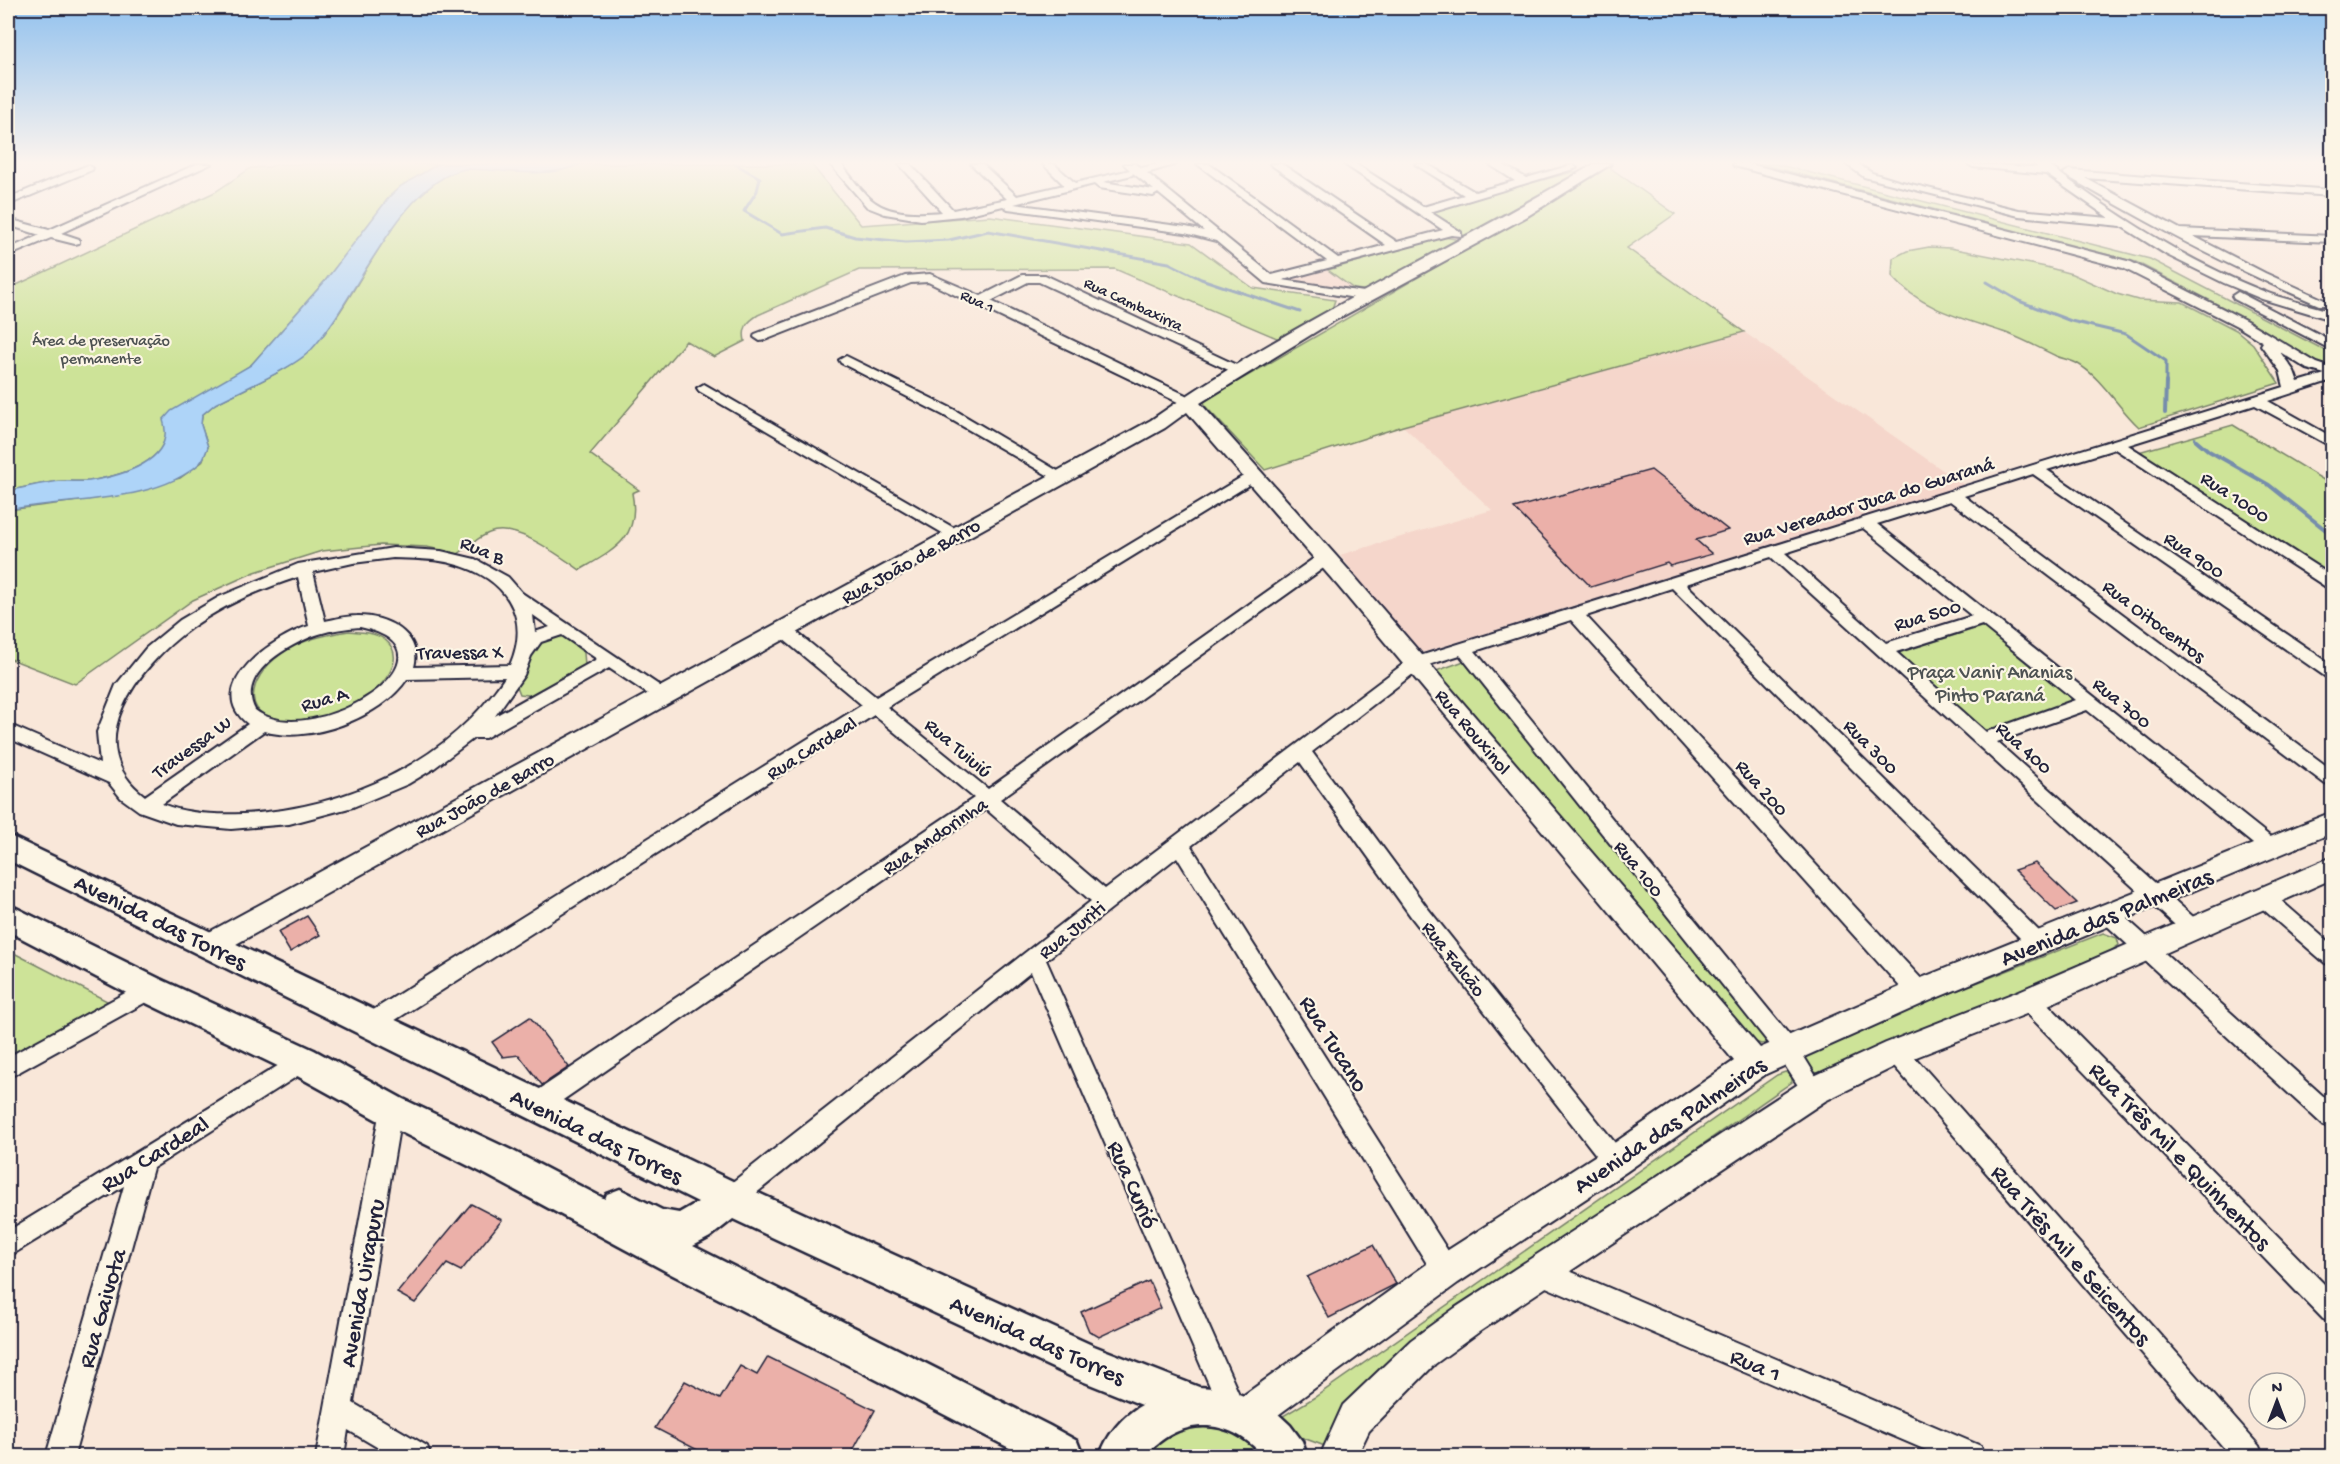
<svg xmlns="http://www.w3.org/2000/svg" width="2340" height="1464" font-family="'Gochi Hand',sans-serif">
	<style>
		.built { fill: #f5d6cb }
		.green { fill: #cde398; stroke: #78826a; stroke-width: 1.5 }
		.water { fill: #aed4f8; stroke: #768dac; stroke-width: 1.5 }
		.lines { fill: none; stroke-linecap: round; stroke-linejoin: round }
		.stream-far1 { stroke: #768dac; stroke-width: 3 }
		.stream { stroke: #768dac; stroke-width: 4 }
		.building { fill: #ebb0a9; stroke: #22223b; stroke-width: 1.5 }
		.street-casing { stroke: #22223b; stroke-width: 4 }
		.secondary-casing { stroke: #22223b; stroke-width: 4 }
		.primary-casing { stroke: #22223b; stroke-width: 5 }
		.street { fill: #fcf5e5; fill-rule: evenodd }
		.secondary { fill: #fcf5e5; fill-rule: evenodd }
		.primary { fill: #fcf5e5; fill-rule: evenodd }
		.labels { text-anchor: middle; stroke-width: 4.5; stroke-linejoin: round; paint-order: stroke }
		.far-street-label { font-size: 16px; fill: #22223b; stroke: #fcf5e5 }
		.far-park-label { font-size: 16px; fill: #4d5252; stroke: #fcf5e5 }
		.street-label { font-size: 20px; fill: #22223b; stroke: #fcf5e5 }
		.park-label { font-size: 20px; fill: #4d5252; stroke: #fcf5e5 }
		.near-street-label { font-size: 24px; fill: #22223b; stroke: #fcf5e5 }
	</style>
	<rect width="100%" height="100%" fill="#f9e7d9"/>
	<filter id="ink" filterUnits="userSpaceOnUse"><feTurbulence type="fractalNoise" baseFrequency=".0167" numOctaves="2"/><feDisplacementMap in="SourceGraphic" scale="12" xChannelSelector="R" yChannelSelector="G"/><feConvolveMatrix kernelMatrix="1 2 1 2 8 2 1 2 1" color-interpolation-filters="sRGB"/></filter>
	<g filter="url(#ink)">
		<path class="built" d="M 1450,234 L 1463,241 L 1370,292 L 1281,281 Z
			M 1744,332 L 1964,485 L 1418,654 L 1340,555 L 1492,510 L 1403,426 Z"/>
		<path class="green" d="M 278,164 L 438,164 L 401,186 L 390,196 L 325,281 L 251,365 L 164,420 C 177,461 120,476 89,481 C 77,482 65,480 53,482 C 37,484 22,488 8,491 L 8,289 L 215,192 L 251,168 L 269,167 Z
			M 581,164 L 811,164 L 861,225 L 990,216 L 1191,243 L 1253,288 L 1335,300 L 1332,309 L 1279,339 L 1115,269 L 859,270 L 758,315 C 747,322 742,328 745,341 L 714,357 L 686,341 L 590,454 L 639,490 L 632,493 C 641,538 614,550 580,570 C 558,555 516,522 489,533 C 478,537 468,547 458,554 L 427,547 L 381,545 L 322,551 L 255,572 L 193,600 L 75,684 L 8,658 L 8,510 L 100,498 L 180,478 L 202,462 L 208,447 L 201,425 L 202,415 L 215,404 C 240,391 293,368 310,350 C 359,300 387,205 451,173 C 469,164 494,170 514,172 C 531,173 565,169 581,164 Z
			M 1760,164 L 1776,164 L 2150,259 L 2332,354 L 2332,368 L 2315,362 L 2238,315 L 2136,262 Z
			M 1609,167 L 1675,214 L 1627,248 L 1744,332 L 1403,426 L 1265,470 L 1206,407 L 1204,402 L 1209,398 Z
			M 1573,172 L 1579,174 L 1465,236 L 1427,213 L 1429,210 Z
			M 1444,237 L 1455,239 L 1458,243 L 1372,291 L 1354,289 L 1328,270 Z
			M 1929,247 L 1950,248 L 2046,267 L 2072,274 L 2117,294 L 2138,300 L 2182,302 L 2236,330 L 2253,344 L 2279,383 L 2139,427 C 2118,408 2102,378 2078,364 C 2071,360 2063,359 2056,356 C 2039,348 2023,339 2006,333 C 1965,319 1921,310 1892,276 L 1893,258 L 1907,251 Z
			M 2233,425 L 2332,485 L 2332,580 L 2135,453 Z
			M 1984,626 L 2078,702 L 1986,734 L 1895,654 Z
			M 349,631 C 360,632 374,632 384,639 C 411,659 378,692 358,703 C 339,715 316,722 293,722 C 240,722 245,680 280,655 C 300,640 324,635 349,631 Z
			M 555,635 L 565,637 L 584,653 L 585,665 L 582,670 L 536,696 L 520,694 L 516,684 L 535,644 Z
			M 1467,660 L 1769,1040 L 1767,1043 L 1761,1044 L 1753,1041 L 1436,671 Z
			M 2103,933 L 2117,938 L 2119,945 L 2102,957 L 2092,967 L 1820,1073 L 1811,1072 L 1797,1056 L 1824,1043 Z
			M 8,950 L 109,1002 L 8,1058 Z
			M 1785,1072 L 1792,1075 L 1792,1082 L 1396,1358 L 1325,1446 L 1268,1425 L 1315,1397 L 1777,1075 Z
			M 1220,1420 L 1270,1456 L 1132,1456 C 1157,1421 1181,1425 1220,1420 Z"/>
		<path class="water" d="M 438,164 L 581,164 C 545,180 503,169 465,169 C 398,183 356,302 311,350 C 294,368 239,391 215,404 L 202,415 L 201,425 L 208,447 C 206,452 204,459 200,463 C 157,504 64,498 8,510 L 8,491 C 22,488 37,484 53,482 C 65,480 77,482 89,481 C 120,476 177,461 163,420 L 171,411 L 251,365 L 325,281 L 390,196 L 401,186 Z"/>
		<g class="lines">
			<path class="stream-far1" d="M 735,164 L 760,178 L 757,191 L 744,211 L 782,234 L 825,228 L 855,237 L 906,242 L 949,240 L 988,231 L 1169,263 L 1201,279 L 1300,312
				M 1987,282 L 2019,301 L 2071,321 L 2126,334 L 2166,361 L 2166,384"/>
			<path class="stream" d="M 2165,413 L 2166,382
				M 2195,439 L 2209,451 L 2269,485 L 2332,535"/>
		</g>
		<path class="building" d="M 1651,470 L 1728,530 L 1696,540 L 1712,554 L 1670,566 L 1667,563 L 1591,587 L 1514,508 Z
			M 2035,863 L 2077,903 L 2056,911 L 2014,870 Z
			M 307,916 L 320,935 L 290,952 L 278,932 Z
			M 530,1017 L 569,1067 L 542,1085 L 519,1055 L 503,1057 L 492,1042 Z
			M 471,1204 L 502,1220 L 461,1271 L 447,1264 L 415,1303 L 397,1293 Z
			M 1373,1245 L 1396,1284 L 1329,1318 L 1307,1277 Z
			M 1149,1281 L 1161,1308 L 1099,1337 L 1089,1331 L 1081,1312 Z
			M 768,1357 L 875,1410 L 850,1456 L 709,1456 L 655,1428 L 685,1381 L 720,1399 L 740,1366 L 757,1375 Z"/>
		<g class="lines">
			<g class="street-casing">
				<path id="street" d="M 197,164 L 211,164 L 61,233 L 79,239 L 79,243 L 75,244 L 51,238 L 8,256 L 8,249 L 40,235 L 8,225 L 8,219 L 49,230 Z
					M 830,164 L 841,164 C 851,176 863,195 876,203 C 894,215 922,214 942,212 L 899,164 L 910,164 L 953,210 L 1007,199 L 971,164 L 982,164 L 1017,196 L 1064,185 L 1043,164 L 1054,164 L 1075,183 L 1130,170 L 1124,164 L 1135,164 L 1141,168 L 1158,164 L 1176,164 L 1147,173 L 1272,275 L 1327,261 L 1197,164 L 1209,164 L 1338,258 L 1386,245 L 1270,164 L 1282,164 L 1397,242 L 1443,230 L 1344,164 L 1356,164 L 1423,207 L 1464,195 L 1415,164 L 1427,164 L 1475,192 L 1515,181 L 1489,164 L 1502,164 L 1526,178 L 1572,165 L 1577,168 L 1430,212 L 1461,232 L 1461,236 L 1451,235 L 1283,280 L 1371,293 L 1373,296 L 1367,300 L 1266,283 L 1216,241 L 1185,233 L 1008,209 L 1003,206 L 961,216 L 921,220 L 885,214 L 867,207 ZM 1133,173 L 1154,190 L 1103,182 L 1132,175 ZM 1094,184 L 1099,188 L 1153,196 L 1158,193 L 1204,231 L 1186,227 L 1014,204 Z
					M 1733,164 L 1750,164 L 2131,262 L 2245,320 L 2317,363 L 2332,368 L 2332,380 L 2268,401 L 2332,437 L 2332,447 L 2255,405 L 2128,445 L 2332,576 L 2332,588 L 2326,587 L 2115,449 L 2047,470 L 2332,665 L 2332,679 L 2326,677 L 2033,474 L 1964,496 L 2332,770 L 2332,786 L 2325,784 L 1950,501 L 1877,524 L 2277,842 L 2280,847 L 2277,852 L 2270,855 L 2263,852 L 2087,710 L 1997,742 L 2200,923 L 2203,929 L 2200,935 L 2193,938 L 2186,935 L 1771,557 L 1686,584 L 2045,937 L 2048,943 L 2045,949 L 2038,952 L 2031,949 L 1672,588 L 1586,616 L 1927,985 L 1930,992 L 1927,999 L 1919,1001 L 1911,999 L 1571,620 L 1475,651 L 1795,1042 L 1825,1091 L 1822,1098 L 1814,1101 L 1806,1098 L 1779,1056 L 1460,655 L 1422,667 L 1312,752 L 1426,906 L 1623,1153 L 1627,1161 L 1623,1169 L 1615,1172 L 1607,1169 L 1412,918 L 1300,762 L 1191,846 L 1455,1262 L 1459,1271 L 1455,1280 L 1446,1284 L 1437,1280 L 1177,857 L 1046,960 L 1246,1410 L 1242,1419 L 1233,1423 L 1224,1419 L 1031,972 L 739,1207 L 730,1211 L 721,1207 L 718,1199 L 721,1191 L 1091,901 L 986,809 L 544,1113 L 536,1116 L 528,1113 L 525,1105 L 528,1097 L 974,798 L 874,715 L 378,1031 L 370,1034 L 362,1031 L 359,1024 L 362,1017 L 862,705 L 777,634 L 775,630 L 777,626 L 789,626 L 876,697 L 1250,472 L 1260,472 L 1262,475 L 1260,478 L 887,707 L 988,789 L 1320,554 L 1332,554 L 1334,558 L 1332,562 L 1000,799 L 1105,889 L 1410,659 L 2284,387 L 2280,371 L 2261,345 L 2263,342 L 2237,326 L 2123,268 L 1734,166 ZM 2280,352 L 2307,369 L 2325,374 L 2298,382 L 2294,371 ZM 1863,528 L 1972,616 L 1886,643 L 1785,553 ZM 1982,625 L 2075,700 L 1986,732 L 1896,652 Z
					M 1846,164 L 1858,164 L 1872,173 L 1898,181 L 2019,210 L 2109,218 L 2046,174 L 1973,167 L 1968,164 L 2037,167 L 2035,164 L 2047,164 C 2114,214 2184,260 2263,291 C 2285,300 2309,304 2332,312 L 2332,320 L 2262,299 L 2224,283 L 2167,255 L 2121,226 L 2019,216 L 1864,177 Z
					M 88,165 L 93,168 L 92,170 L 8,205 L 8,198 Z
					M 2069,170 L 2332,190 L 2332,196 L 2085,178 L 2180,229 L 2332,236 L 2332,242 L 2193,236 L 2265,273 L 2329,302 L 2327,305 L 2319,305 C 2231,268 2147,223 2065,175 L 2064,173 Z
					M 930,274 L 981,296 L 1022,275 L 1045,275 L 1247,370 L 1240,374 L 1235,373 L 1039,282 L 1028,282 L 991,301 L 1194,399 L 1196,402 L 1194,405 L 1184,405 L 928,282 L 911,283 L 765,340 L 760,341 L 754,337 L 755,334 L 905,276 Z
					M 2238,292 L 2332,341 L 2332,350 L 2234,299 L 2232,296 Z
					M 846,356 L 953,409 L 1068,477 L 1061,481 L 1056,480 L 943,415 L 841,363 L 839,360 Z
					M 704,384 L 961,532 L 964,535 L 956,540 L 951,538 L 699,391 L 697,388 Z
					M 393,548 L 441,551 L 475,559 L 508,577 L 522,593 L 669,692 L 672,696 L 669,700 L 663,702 L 657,700 L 609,668 L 485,738 L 474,738 L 433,769 L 408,784 L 353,807 L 289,824 L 231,829 L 176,824 L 139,811 L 121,798 L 109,783 L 8,738 L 8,724 L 100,764 L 97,732 L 116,685 L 146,648 L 180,620 L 219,597 L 298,564 ZM 393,558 C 413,559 434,558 454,564 C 504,577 532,615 510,665 L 414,667 C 423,634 386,615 357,616 C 346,616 335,619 325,621 L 313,572 L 353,563 ZM 298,577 L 309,626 C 275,636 200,686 248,724 L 145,796 C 76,744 140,665 191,628 C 223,605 261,589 298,577 ZM 533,615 L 550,627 L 535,632 ZM 360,627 C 473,652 312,754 255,710 C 235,673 291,643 319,634 C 332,630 346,628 360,627 ZM 562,635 L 597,659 L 495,716 L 524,675 L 531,656 L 541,642 ZM 505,677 C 447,763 345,809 243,814 C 216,815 187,814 162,804 L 264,731 C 309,745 382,717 407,679 Z
					M 2263,889 L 2270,891 L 2332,945 L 2332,966 L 2325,963 L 2256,903 L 2253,897 L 2256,891 Z
					M 2109,907 L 2116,909 L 2332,1104 L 2332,1129 L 2324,1126 L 2102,921 L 2099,915 L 2102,909 Z
					M 149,980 L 157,982 L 160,989 L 157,996 L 8,1078 L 8,1057 Z
					M 2029,991 L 2037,993 L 2332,1292 L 2332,1323 L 2323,1319 L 2021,1007 L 2018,1000 L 2021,993 Z
					M 1896,1042 L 1904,1045 L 2259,1446 L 2263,1456 L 2231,1456 L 1888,1059 L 1885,1052 L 1888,1045 Z
					M 302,1051 L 310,1054 L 313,1061 L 310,1068 L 153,1168 L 74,1456 L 46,1456 L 124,1186 L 8,1257 L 8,1231 Z
					M 391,1099 L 399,1102 L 402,1110 L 353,1403 L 427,1446 L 431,1456 L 392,1456 L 348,1430 L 344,1456 L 316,1456 L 380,1110 L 383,1102 Z
					M 1541,1259 L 1981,1446 L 1985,1456 L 1940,1456 L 1532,1281 L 1528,1272 L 1532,1263 Z"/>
			</g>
			<g class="secondary-casing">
				<path id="secondary" d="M 1594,164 L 1611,164 L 1526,217 L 1330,323 L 1200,403 L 1354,576 L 1760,1048 L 1909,983 L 2332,812 L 2332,833 L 1929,1001 L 1766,1074 L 1626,1172 L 1458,1283 L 1259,1429 L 1246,1434 L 1233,1429 L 1228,1416 L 1233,1403 L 1434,1259 L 1604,1150 L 1734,1061 L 1338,586 L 1187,412 L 1165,428 L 220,953 L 210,957 L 200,953 L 196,945 L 200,937 L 1151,420 C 1291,322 1448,251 1594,164 Z
					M 2332,857 L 2332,879 L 2039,1009 L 1906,1061 L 1825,1101 L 1479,1332 L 1435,1364 L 1369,1431 L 1357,1456 L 1320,1456 L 1343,1405 L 1411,1340 L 1455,1308 L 1803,1081 L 1886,1043 L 2019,991 Z"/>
			</g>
			<g class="primary-casing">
				<path id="primary" d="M 8,835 L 743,1186 L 1094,1346 L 1199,1387 L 1226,1389 L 1259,1402 L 1276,1412 L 1290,1425 L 1302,1441 L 1307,1456 L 1263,1456 C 1230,1416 1178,1416 1145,1456 L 1100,1456 C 1106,1436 1123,1415 1142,1405 L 1072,1377 L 733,1219 L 710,1237 L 693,1246 L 1050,1426 L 1077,1441 L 1083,1456 L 1025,1456 L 671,1274 L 485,1174 L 379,1121 L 290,1072 L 138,999 L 8,931 L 8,904 L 160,979 L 314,1050 L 403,1099 L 511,1150 L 605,1199 L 607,1194 L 620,1189 L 662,1210 L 679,1213 L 698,1202 L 8,860 Z"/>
			</g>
			<use href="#street" class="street"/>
			<use href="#secondary" class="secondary"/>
			<use href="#primary" class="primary"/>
		</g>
	</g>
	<linearGradient id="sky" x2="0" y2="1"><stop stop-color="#91c1ee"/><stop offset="0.44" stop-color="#fcf4ee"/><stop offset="1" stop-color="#fcf4ee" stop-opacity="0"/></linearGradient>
	<rect width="2340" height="369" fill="url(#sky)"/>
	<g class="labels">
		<g class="far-street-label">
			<text transform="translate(978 300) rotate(25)" y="6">Rua 1</text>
			<text transform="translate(1134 303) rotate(25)" y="6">Rua Cambaxirra</text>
		</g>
		<g class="far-park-label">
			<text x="101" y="345">Área de preservação<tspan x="101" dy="18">permanente</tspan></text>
		</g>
		<g class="street-label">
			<text transform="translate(2236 496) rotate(33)" y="7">Rua 1000</text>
			<text transform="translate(1868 500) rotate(-17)" y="7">Rua Vereador Juca do Guaraná</text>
			<text transform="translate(483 549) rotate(23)" y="7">Rua B</text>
			<text transform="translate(2195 554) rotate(34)" y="7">Rua 900</text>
			<text transform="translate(910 560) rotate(-29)" y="7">Rua João de Barro</text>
			<text transform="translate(1927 614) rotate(-17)" y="7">Rua 500</text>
			<text transform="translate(2155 620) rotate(37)" y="7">Rua Oitocentos</text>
			<text transform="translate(460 651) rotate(-1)" y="7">Travessa X</text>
			<text transform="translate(324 698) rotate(-16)" y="7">Rua A</text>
			<text transform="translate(2123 702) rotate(39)" y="7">Rua 700</text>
			<text transform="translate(1474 731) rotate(50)" y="7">Rua Rouxinol</text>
			<text transform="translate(191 746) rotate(-36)" y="7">Travessa W</text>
			<text transform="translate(1872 746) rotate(45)" y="7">Rua 300</text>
			<text transform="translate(811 747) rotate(-32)" y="7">Rua Cardeal</text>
			<text transform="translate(959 747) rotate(40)" y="7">Rua Tuiuiú</text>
			<text transform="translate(2025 747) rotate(42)" y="7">Rua 400</text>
			<text transform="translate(1763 787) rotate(48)" y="7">Rua 200</text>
			<text transform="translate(484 794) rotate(-29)" y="7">Rua João de Barro</text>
			<text transform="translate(934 835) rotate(-34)" y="7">Rua Andorinha</text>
			<text transform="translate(1640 868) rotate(51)" y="7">Rua 100</text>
			<text transform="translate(1071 929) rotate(-39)" y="7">Rua Juriti</text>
			<text transform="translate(1455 958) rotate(52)" y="7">Rua Falcão</text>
		</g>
		<g class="park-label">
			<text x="1990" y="678">Praça Vanir Ananias<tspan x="1990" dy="23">Pinto Paraná</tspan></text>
		</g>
		<g class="near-street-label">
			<text transform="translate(2106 916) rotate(-22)" y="8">Avenida das Palmeiras</text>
			<text transform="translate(161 921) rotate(26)" y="8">Avenida das Torres</text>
			<text transform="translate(1335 1043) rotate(58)" y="8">Rua Tucano</text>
			<text transform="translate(1669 1124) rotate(-34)" y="8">Avenida das Palmeiras</text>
			<text transform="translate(597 1135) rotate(26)" y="8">Avenida das Torres</text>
			<text transform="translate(154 1153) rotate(-32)" y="8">Rua Cardeal</text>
			<text transform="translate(2181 1155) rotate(46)" y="8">Rua Três Mil e Quinhentos</text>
			<text transform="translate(1134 1184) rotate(66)" y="8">Rua Curió</text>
			<text transform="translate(2072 1254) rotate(49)" y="8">Rua Três Mil e Seicentos</text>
			<text transform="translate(361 1283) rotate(-80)" y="8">Avenida Uirapuru</text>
			<text transform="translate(101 1308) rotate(-74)" y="8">Rua Gaivota</text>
			<text transform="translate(1038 1339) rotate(24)" y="8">Avenida das Torres</text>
			<text transform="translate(1756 1364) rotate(23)" y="8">Rua 1</text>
		</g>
	</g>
	<rect width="2340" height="1464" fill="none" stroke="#fcf5e5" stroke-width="30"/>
	<rect x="15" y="15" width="2310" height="1434" fill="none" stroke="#22223b" stroke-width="2" filter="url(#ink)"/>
	<g transform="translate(2277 1401)"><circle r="28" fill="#fcf5e5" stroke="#a5a1a1" stroke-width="1.5"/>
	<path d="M0-4.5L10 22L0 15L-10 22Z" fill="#22223b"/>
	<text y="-9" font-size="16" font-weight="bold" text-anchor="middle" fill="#22223b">N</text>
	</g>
</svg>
